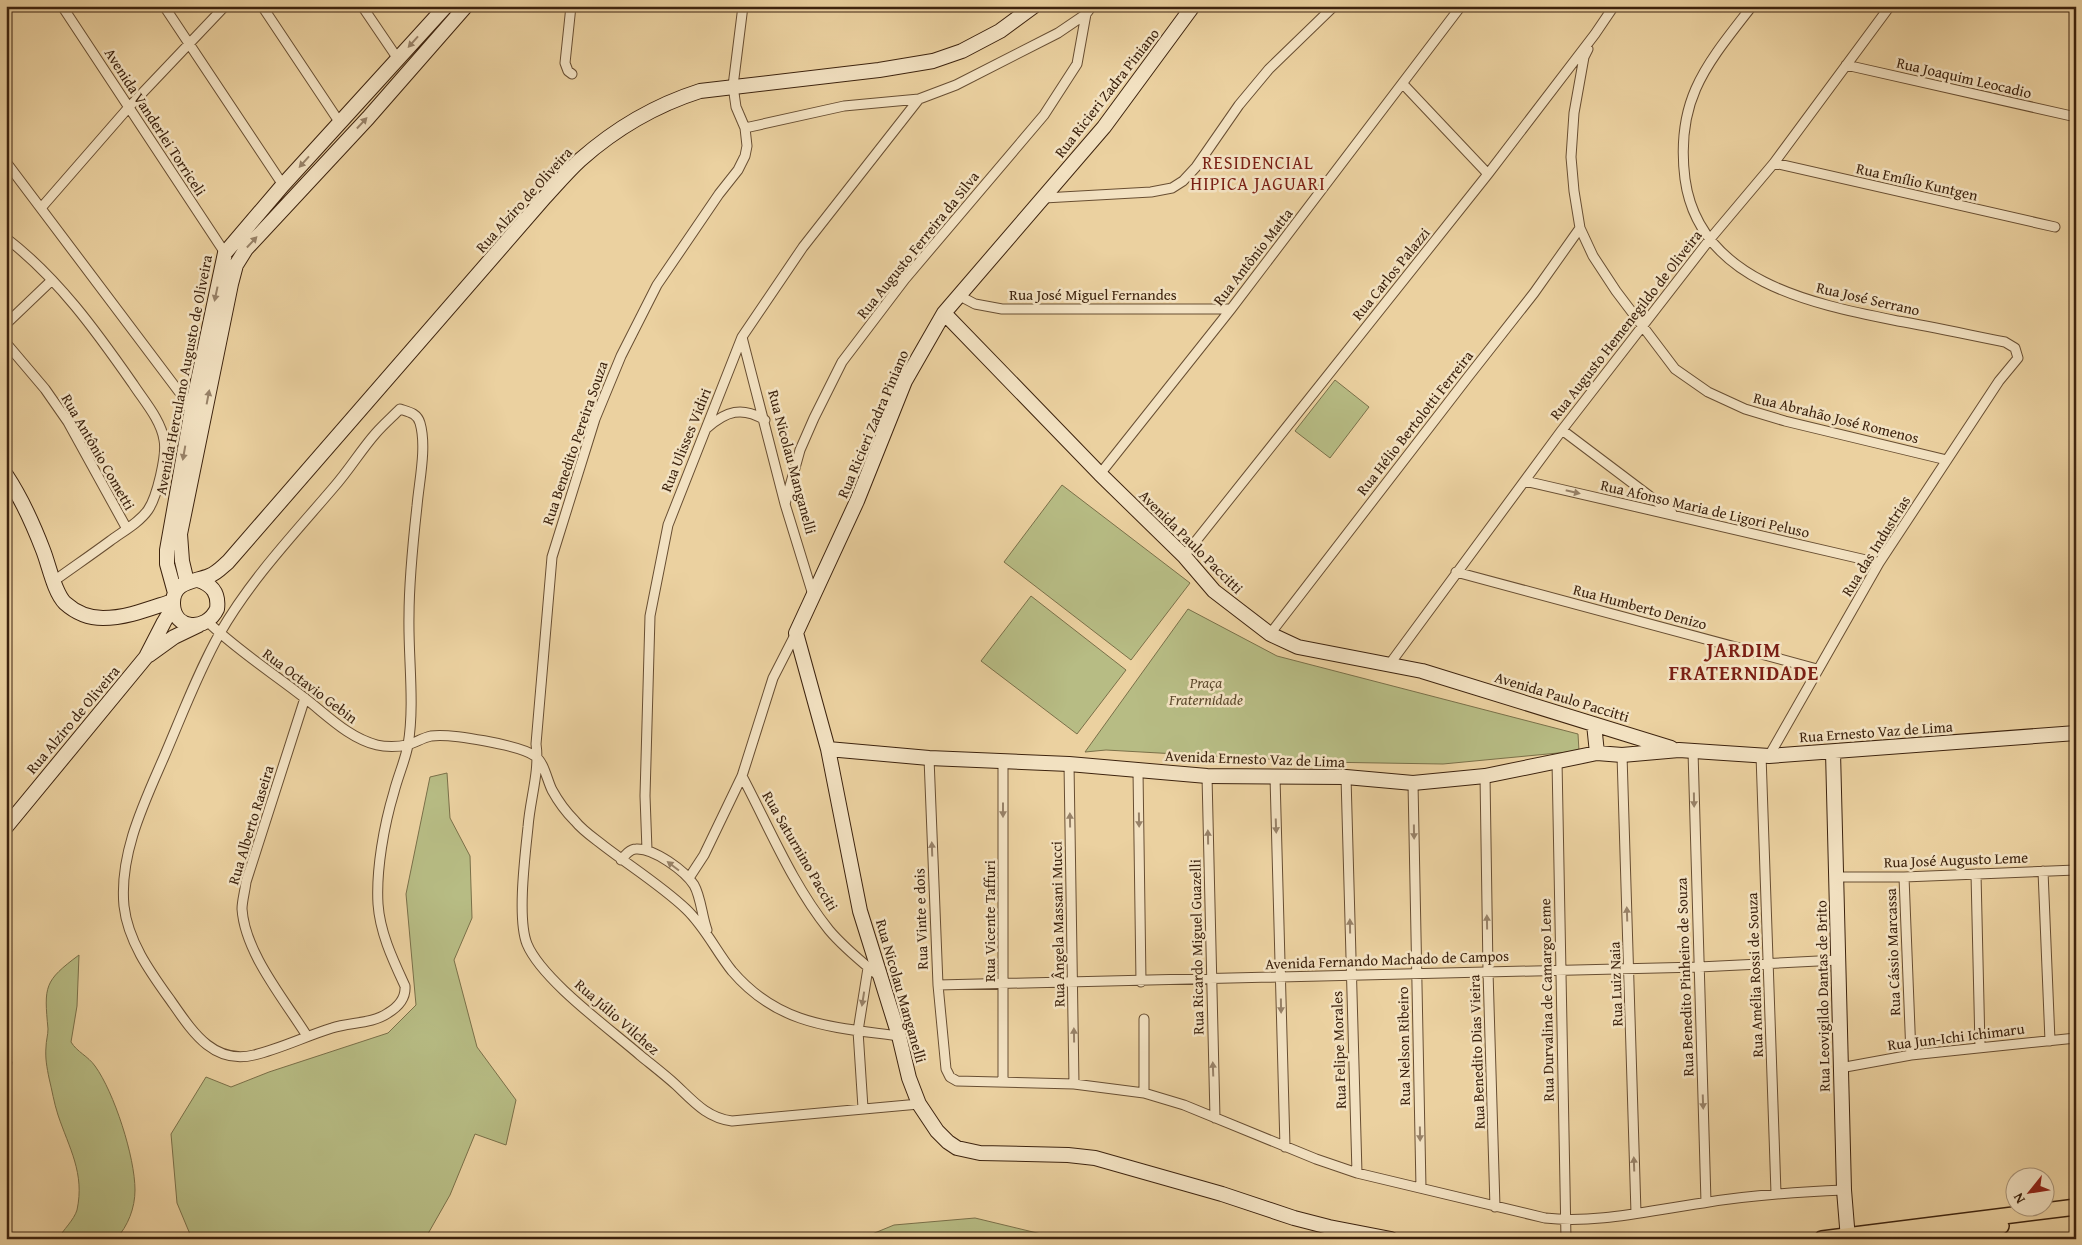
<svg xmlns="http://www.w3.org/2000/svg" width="2082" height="1245" font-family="'Gentium Book Plus',serif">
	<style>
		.green { fill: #b7bc84; stroke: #7a7049 }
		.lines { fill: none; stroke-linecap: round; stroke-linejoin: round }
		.street-casing { stroke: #684e32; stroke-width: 11 }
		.secondary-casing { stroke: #3d230e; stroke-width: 16 }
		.primary-casing { stroke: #3d230e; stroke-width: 18 }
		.street { stroke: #f2e1c1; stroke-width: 9 }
		.secondary { stroke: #f2e1c1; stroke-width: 14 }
		.primary { stroke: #ebd1a0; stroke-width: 15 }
		.oneway { fill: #988268 }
		.labels { text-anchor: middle; stroke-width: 5; stroke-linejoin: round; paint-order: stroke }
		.street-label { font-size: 15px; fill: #3d230e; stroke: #f2e1c1 }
		.park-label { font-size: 15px; font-style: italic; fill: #5c492c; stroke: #f2e1c1 }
		.quarter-label { font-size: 18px; letter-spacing: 1px; fill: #7a1f14; stroke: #f2e1c1 }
		.district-label { font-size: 20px; font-weight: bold; letter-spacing: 1px; fill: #7a1f14; stroke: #f2e1c1 }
	</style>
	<rect width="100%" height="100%" fill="#ebd1a0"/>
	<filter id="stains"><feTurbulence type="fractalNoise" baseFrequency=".004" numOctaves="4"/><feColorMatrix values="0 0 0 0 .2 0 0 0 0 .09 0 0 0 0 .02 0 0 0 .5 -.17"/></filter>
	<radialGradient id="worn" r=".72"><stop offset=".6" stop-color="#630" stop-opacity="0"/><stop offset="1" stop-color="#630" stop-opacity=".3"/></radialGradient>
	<path class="green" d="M 1335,380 L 1369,407 L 1330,458 L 1295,431 Z
		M 1062,485 L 1190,583 L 1131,660 L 1004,562 Z
		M 1031,596 L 1126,670 L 1077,734 L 981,661 Z
		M 1188,609 L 1277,656 L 1578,734 L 1579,751 L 1443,764 L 1318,762 L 1106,750 L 1085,752 Z
		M 447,773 L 450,818 L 470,856 L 472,918 L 454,960 L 477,1047 L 516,1100 L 506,1145 L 475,1134 L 450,1195 L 425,1239 L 192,1239 L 177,1203 L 171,1134 L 206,1077 L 231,1087 L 269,1072 L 388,1033 L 416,1005 L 406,894 L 430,777 Z
		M 79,955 L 77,1006 L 71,1042 C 77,1052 88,1056 95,1066 C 114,1092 135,1157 135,1190 C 135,1208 128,1226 116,1239 L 58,1239 C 63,1230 74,1220 77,1210 C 85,1173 69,1148 58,1115 C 54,1103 52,1090 49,1078 C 47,1068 45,1058 46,1047 C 46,1041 48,1035 48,1029 C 44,986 44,981 79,955 Z
		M 6,1053 L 12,1062 L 6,1105 Z
		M 975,1218 L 1062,1239 L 860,1239 L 894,1225 Z"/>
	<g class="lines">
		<g class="street-casing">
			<path id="street" d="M 62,6 L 225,253
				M 164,6 L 283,185
				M 262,6 L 340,123
				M 362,6 L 398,59
				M 571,6 L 565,63 L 568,71 L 572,74
				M 743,6 L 733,86 L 736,107 L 745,128 L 747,146 L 745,156 L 738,170 L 719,194 L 657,285 L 621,356 L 595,419 L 552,557 L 536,744 C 540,771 530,799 528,827 C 525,856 517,919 527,944 C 542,980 610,1029 641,1056 C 652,1065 665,1075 676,1085 C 693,1101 707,1118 732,1121 L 919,1104
				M 1752,6 C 1706,65 1675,100 1685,179 C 1699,282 1813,304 1898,321 C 1934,327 1969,335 2005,342 L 2015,348 L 2018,358 L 1999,381 L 1879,563 L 1769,756
				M 1588,49 L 1584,57 L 1574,113 L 1571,157 L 1574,191 L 1580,228 L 1593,256 L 1616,291 L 1675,369 L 1708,392 L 1745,409 L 1785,421 L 1947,460
				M 1846,65 L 2076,117
				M 1403,84 L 1488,174
				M 745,128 L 844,106 L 919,99 L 956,85 L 1058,33 L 1086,14 L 1092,6
				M 6,162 L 192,409
				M 1774,163 L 2055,227
				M 1044,198 L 1151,192 L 1172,188 L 1183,181 L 1196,167 L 1239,105 L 1269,69 L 1334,6
				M 41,208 L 129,107 L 225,6
				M 6,238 C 58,278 96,331 133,384 C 144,401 161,420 164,440 C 167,455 157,497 148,510 C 139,523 122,532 110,541 C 91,555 72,568 54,581
				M 958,295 L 975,304 L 1002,309 L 1231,309
				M 6,324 L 52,280
				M 742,337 L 785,504 L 813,595
				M 6,343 L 45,389 L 68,422 L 127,529
				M 400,409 C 409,412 417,413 420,423 C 427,447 419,482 417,506 C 413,542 409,580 409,616 C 408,657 415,704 408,745 C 405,761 398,776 394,792 C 384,825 376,870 378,904 C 380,933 393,960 405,986 C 406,999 398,1007 388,1013 C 372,1024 350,1022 332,1028 C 306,1036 280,1049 254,1055 C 213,1065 192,1031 171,1001 C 151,973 128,942 124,906 C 119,854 144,803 164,757 C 182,715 198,672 220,633 C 251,579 294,534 334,487 C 349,470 361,450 376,433 C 383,425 392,417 400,409 Z
				M 707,428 C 726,411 742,406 765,420
				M 1562,430 L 1672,513
				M 1100,474 L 1231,309 L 1461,6
				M 1525,481 L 1879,563
				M 785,504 L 800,450 L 814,418 L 842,362 L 905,279 L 1044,115 L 1077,64 L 1086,14
				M 1184,556 L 1488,174 L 1595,34 L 1614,6
				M 1456,572 L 1817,669
				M 208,622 C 238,651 273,673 306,699 C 328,716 349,738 377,745 C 385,747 398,747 407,745 C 415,743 422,738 431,736 C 449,733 520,745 535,756 C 544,762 547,780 552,790 C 558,801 566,812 575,821 C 583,831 594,838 604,846 C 630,866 663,887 686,909 C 705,927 716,951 732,971 C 779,1026 833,1027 899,1036
				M 1270,634 L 1468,377 L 1534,293 L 1580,228
				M 1389,665 L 1562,430 L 1710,239 L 1774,163 L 1890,6
				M 305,698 L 246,882 C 245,891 242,901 242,909 C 245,953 284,999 307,1036
				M 1693,751 L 1706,1202
				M 1622,755 L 1636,1213
				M 1761,755 L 1776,1193
				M 929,758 L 938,985 L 946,1069 L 950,1077 L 957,1081 L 1074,1084 L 1144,1093 L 1184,1105 L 1316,1159 L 1357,1173 L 1545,1218 C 1597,1224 1651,1210 1703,1203 C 1750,1195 1797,1192 1844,1190
				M 1557,761 L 1566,1239
				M 1069,764 L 1074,1084
				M 1138,771 L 1141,982
				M 742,776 C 769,827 792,884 829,930 C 844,948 862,962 880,977
				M 1207,776 L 1215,1118
				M 1485,776 L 1488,971 L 1495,1207
				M 1275,777 L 1285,1147
				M 1346,777 L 1357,1173
				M 1413,783 L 1421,1188
				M 647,850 L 645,796 L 650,616 L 668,525 L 742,337 L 803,247 L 919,99
				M 621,860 C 625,855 630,849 636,849 C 654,848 685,871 694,885 C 701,897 702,917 707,930
				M 2043,871 L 2050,1041
				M 1976,874 L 1980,1047
				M 1837,877 L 1904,877 L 2076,870
				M 1904,877 L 1911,1055
				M 689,878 L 704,855 L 742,776 L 773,678 L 796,633
				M 938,985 L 1699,967 L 1838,960
				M 1144,1019 L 1144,1093
				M 1840,1068 L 1911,1055 L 2076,1038
				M 1003,1081 L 1003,761
				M 863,1108 L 858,1031 L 868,968"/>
		</g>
		<g class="secondary-casing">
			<path id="secondary" d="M 1193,6 L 1104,127 L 944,313 L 905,381 L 857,501 L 796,633 L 828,749 L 860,911 L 899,1036 L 909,1078 L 919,1104 L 937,1131 L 948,1142 L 957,1148 L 980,1153 L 1068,1155 L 1095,1158 L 1222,1194 L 1294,1218 L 1329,1227 L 1391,1239
				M 944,313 L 1100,474 L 1184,556 L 1214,591 L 1270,634 L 1298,647 L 1422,671 L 1671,748
				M 6,475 C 22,499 33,524 43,550 C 49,565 54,592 65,603 C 75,612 89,618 103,618 C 127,618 151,608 173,601
				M 198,580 C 213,585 219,594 217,609 C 206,632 174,630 173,604 C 172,581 194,582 209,576 C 217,573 222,567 228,562 L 545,197 C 557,184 568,171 580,160 C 615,129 656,105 700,91 L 879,70 L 933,61 L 962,51 L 1000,31 L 1034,6
				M 187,582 L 182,561 L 180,534 L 231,284 L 236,265 L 246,249 L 368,118 L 466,6
				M 175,593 L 167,564 L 167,550 L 192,409 L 225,253 L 283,185 L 446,6
				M 149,655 L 174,637 L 199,625
				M 1594,724 L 1597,753
				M 828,749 L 929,758 L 1069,764 L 1207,776 L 1346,777 L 1413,783 L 1485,776 L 1597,753 L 1622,755 L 1679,750 L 1769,756 L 2076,733
				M 1833,752 L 1844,1190 L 1848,1239
				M 6,827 L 146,657 L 164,622 L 173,607"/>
		</g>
		<g class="primary-casing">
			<path id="primary" d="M 1822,1239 L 2076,1207
				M 1906,1239 L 2001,1226"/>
		</g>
		<use href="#street" class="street"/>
		<use href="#secondary" class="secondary"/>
		<use href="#primary" class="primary"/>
	</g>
	<defs><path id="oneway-solid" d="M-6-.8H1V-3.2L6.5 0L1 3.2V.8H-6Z" transform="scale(1.25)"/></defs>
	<g class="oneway">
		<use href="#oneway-solid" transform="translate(413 42) rotate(132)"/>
		<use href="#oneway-solid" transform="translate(362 123) rotate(-47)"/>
		<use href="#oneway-solid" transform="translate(304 162) rotate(132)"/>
		<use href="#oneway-solid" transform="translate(252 242) rotate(-47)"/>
		<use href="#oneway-solid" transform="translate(216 294) rotate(102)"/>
		<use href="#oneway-solid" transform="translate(208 397) rotate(-79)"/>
		<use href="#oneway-solid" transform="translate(184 453) rotate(100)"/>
		<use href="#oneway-solid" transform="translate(1573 492) rotate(13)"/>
		<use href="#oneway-solid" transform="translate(1694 800) rotate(89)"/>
		<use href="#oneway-solid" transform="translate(1003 810) rotate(90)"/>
		<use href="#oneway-solid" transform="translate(1070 820) rotate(-91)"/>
		<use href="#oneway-solid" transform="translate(1139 820) rotate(89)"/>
		<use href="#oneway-solid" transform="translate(1276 826) rotate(88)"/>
		<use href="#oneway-solid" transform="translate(1414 832) rotate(89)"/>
		<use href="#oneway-solid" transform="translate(1208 837) rotate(-91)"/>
		<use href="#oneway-solid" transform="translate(932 849) rotate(-92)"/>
		<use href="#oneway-solid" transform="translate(673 866) rotate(-143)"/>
		<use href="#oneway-solid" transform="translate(1627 914) rotate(-92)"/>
		<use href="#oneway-solid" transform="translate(1487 922) rotate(-91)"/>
		<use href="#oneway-solid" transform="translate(1350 926) rotate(-91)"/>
		<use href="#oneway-solid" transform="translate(863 999) rotate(99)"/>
		<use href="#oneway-solid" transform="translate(1281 1006) rotate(89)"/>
		<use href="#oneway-solid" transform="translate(1074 1035) rotate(-91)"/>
		<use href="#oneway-solid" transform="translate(1213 1069) rotate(-92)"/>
		<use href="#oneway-solid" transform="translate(1703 1102) rotate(88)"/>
		<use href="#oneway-solid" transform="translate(1420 1134) rotate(89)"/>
		<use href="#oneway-solid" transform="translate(1634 1164) rotate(-92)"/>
	</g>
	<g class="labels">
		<g class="street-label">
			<text transform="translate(1964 78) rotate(13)" y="5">Rua Joaquim Leocadio</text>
			<text transform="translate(1107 93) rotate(-52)" y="5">Rua Ricieri Zadra Piniano</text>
			<text transform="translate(155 122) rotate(57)" y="5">Avenida Vanderlei Torriceli</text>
			<text transform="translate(1917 182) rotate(13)" y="5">Rua Emílio Kuntgen</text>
			<text transform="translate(524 200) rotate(-48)" y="5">Rua Alziro de Oliveira</text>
			<text transform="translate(918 245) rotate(-51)" y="5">Rua Augusto Ferreira da Silva</text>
			<text transform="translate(1253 257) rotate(-52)" y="5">Rua Antônio Matta</text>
			<text transform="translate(1391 274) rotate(-51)" y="5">Rua Carlos Palazzi</text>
			<text x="1093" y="300">Rua José Miguel Fernandes</text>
			<text transform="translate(1868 299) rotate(13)" y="5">Rua José Serrano</text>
			<text transform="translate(1626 325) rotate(-52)" y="5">Rua Augusto Hemenegildo de Oliveira</text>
			<text transform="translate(184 375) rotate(-79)" y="5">Avenida Herculano Augusto de Oliveira</text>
			<text transform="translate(1836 418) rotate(14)" y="5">Rua Abrahão José Romenos</text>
			<text transform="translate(1415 423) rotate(-52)" y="5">Rua Hélio Bertolotti Ferreira</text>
			<text transform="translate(873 424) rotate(-67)" y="5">Rua Ricieri Zadra Piniano</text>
			<text transform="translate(686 440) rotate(-68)" y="5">Rua Ulisses Vidiri</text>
			<text transform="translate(575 443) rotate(-71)" y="5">Rua Benedito Pereira Souza</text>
			<text transform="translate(98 452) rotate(60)" y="5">Rua Antônio Cometti</text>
			<text transform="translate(792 462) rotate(75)" y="5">Rua Nicolau Manganelli</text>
			<text transform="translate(1705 509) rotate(13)" y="5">Rua Afonso Maria de Ligori Peluso</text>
			<text transform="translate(1191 542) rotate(45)" y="5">Avenida Paulo Paccitti</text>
			<text transform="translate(1876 546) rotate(-58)" y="5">Rua das Industrias</text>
			<text transform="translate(1640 607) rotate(15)" y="5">Rua Humberto Denizo</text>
			<text transform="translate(310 686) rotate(37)" y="5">Rua Octavio Gebin</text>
			<text transform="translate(1562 697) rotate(17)" y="5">Avenida Paulo Paccitti</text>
			<text transform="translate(73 720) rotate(-50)" y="5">Rua Alziro de Oliveira</text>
			<text transform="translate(1876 732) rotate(-4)" y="5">Rua Ernesto Vaz de Lima</text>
			<text transform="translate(1255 759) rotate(2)" y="5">Avenida Ernesto Vaz de Lima</text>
			<text transform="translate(251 825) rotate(-73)" y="5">Rua Alberto Raseira</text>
			<text transform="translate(800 851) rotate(60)" y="5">Rua Saturnino Pacciti</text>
			<text transform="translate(1956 860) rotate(-2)" y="5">Rua José Augusto Leme</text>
			<text transform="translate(921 919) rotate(-92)" y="5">Rua Vinte e dois</text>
			<text transform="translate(990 921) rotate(-90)" y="5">Rua Vicente Taffuri</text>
			<text transform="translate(1058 924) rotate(-91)" y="5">Rua Ângela Massani Mucci</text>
			<text transform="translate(1197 947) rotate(-91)" y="5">Rua Ricardo Miguel Guazelli</text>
			<text transform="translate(1893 952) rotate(-92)" y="5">Rua Cássio Marcassa</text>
			<text transform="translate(1387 960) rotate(-2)" y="5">Avenida Fernando Machado de Campos</text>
			<text transform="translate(1755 975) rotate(-92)" y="5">Rua Amélia Rossi de Souza</text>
			<text transform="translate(1685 977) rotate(-92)" y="5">Rua Benedito Pinheiro de Souza</text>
			<text transform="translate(1616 984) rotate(-92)" y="5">Rua Luiz Naia</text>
			<text transform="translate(901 991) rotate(74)" y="5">Rua Nicolau Manganelli</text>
			<text transform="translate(1823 996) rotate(-91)" y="5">Rua Leovigildo Dantas de Brito</text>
			<text transform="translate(1547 1000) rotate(-91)" y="5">Rua Durvalina de Camargo Leme</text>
			<text transform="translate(617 1017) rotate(41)" y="5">Rua Júlio Vilchez</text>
			<text transform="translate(1956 1037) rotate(-7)" y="5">Rua Jun-Ichi Ichimaru</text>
			<text transform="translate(1404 1046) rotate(-91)" y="5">Rua Nelson Ribeiro</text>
			<text transform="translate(1339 1050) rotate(-92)" y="5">Rua Felipe Morales</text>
			<text transform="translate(1477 1052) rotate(-92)" y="5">Rua Benedito Dias Vieira</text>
		</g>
		<g class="park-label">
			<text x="1206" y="688">Praça<tspan x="1206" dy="17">Fraternidade</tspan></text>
		</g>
		<g class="quarter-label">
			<text x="1258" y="169">RESIDENCIAL<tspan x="1258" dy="21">HIPICA JAGUARI</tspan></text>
		</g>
		<g class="district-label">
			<text x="1744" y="657">JARDIM<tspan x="1744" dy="23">FRATERNIDADE</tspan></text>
		</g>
	</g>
	<rect width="2082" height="1245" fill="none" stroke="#ebd1a0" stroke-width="25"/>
	<rect x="8" y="8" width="2067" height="1230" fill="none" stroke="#3d230e" stroke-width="2.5"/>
	<rect x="12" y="12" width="2057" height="1220" fill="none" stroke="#3d230e"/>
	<g transform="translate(2030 1192) rotate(240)"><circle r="24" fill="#f2e1c1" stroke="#aa9579"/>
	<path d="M0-4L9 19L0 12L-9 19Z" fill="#8f2418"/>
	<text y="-8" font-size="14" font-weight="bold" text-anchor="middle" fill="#3d230e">N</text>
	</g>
	<rect width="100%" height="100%" filter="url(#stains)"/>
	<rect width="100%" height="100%" fill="url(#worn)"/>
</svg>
